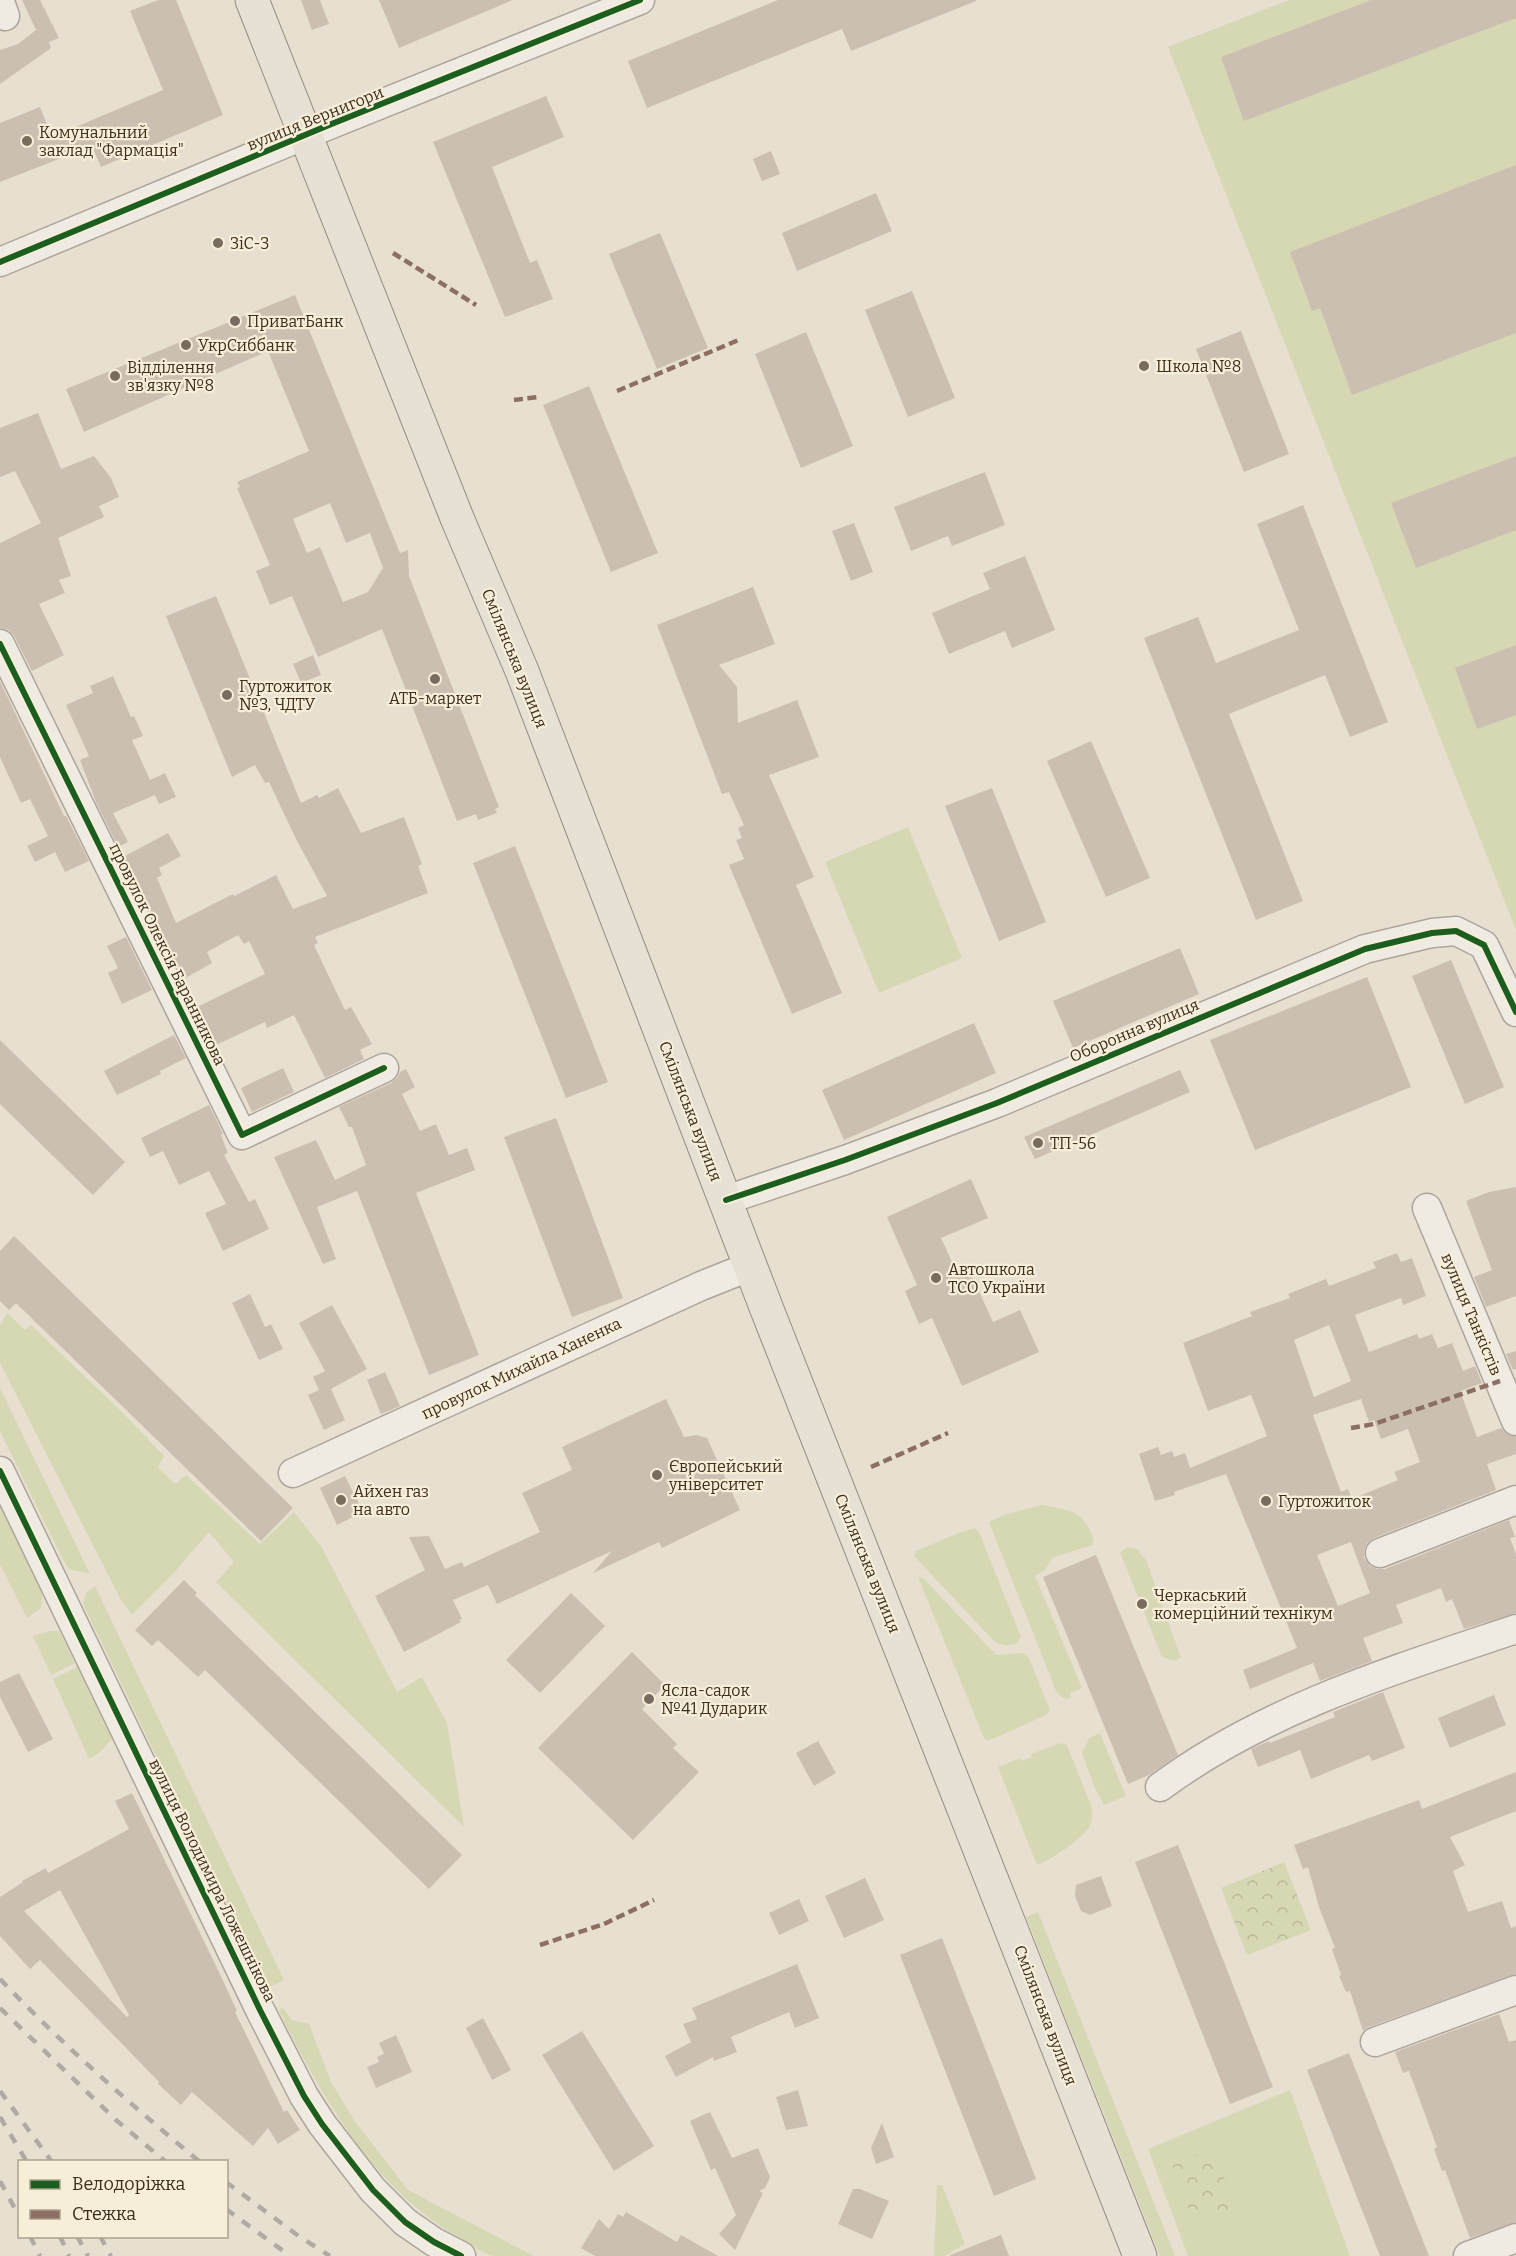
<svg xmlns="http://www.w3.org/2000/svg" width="1516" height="2256" font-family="Bitter,serif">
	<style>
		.grass { fill: #d6d7b3 }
		.park { fill: url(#park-crowns) }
		.building { fill: #cbbfb2; fill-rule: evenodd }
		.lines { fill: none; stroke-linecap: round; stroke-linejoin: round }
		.minor-casing { stroke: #ada599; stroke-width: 31 }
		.major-casing { stroke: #928b80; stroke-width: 35 }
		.minor { stroke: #efebe3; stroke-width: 28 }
		.major { stroke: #e6e1d4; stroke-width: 33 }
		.rail { stroke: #afaaa2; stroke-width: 4.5; stroke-dasharray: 10 10; stroke-linecap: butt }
		.quiet { stroke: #8d6e63; stroke-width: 4.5; stroke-dasharray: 9 4.5; stroke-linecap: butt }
		.cycleway-casing { stroke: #f7eed8; stroke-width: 10 }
		.cycleway { stroke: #1b5e20; stroke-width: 6 }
		.poi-dot { fill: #786c5e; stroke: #f7eed8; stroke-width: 2 }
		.labels { text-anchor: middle; stroke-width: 4.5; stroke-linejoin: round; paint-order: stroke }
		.street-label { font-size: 16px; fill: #3d2e20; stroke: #f7eed8 }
		.poi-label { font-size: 16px; fill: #3d2e20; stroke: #f7eed8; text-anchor: start }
	</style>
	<defs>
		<pattern id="park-crowns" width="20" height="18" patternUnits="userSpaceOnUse" patternTransform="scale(1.5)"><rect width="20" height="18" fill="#d6d7b3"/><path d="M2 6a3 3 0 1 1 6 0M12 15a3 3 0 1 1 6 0" fill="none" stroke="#b9b99a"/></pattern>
	</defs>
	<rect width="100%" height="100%" fill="#e7e0d1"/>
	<path class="grass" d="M 1289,0 L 1516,0 L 1516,930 L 1168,47 Z
		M 908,827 L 962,958 L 879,993 L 825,862 Z
		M 7,1313 L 25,1330 L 31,1325 L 122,1412 L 164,1456 L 158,1467 L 175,1484 L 186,1475 L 260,1544 L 294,1512 L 321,1546 L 397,1692 L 422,1677 L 447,1723 L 464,1827 L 216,1582 L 234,1562 L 209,1532 L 172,1575 L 132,1615 L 120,1598 L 0,1363 L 0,1325 Z
		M 0,1388 L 90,1574 L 69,1569 L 63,1560 L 0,1431 Z
		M 1042,1505 C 1072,1511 1082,1509 1094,1540 L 1092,1545 L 1052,1558 L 1045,1570 L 1035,1576 L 1082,1688 L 1070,1693 L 1071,1698 C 1064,1700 1060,1697 1056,1691 L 989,1522 L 1004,1515 Z
		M 0,1506 L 42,1594 L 41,1608 L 27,1618 L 0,1564 Z
		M 975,1528 L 979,1532 L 1021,1637 C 1016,1648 1004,1647 995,1642 L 914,1556 L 916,1551 L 961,1532 Z
		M 1128,1547 L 1137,1549 L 1146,1560 L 1181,1658 L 1174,1661 L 1162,1657 L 1120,1552 Z
		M 918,1577 L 923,1578 L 996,1655 L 1024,1653 L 1029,1658 L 1050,1710 L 1046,1715 L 993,1739 L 987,1740 L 984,1738 Z
		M 95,1586 L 284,1980 L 268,1988 L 83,1604 L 86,1593 Z
		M 50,1631 L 59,1631 L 75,1663 L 51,1675 L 33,1636 Z
		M 77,1667 L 112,1739 L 100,1752 L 89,1759 L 53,1679 Z
		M 1100,1733 L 1126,1796 L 1104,1805 L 1094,1786 L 1082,1753 L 1089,1738 Z
		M 1061,1743 L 1067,1745 L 1092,1808 C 1092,1815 1093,1820 1089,1827 C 1082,1839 1051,1860 1037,1865 L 998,1767 L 1020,1758 L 1021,1761 L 1032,1757 L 1031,1754 Z
		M 1038,1912 L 1175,2256 L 1160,2256 L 1026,1917 Z
		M 282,2007 L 292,2020 L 309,2024 L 331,2082 L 354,2120 L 408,2190 L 534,2256 C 522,2256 505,2256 493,2256 C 482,2253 470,2244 460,2238 C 374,2190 322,2097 279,2011 Z
		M 1290,2090 L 1350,2256 L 1188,2256 L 1148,2149 Z
		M 937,2185 L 942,2185 L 965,2244 L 945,2256 L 934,2256 Z"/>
	<path class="park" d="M 1284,1862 L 1311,1930 L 1247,1955 L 1221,1888 Z
		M 1212,2149 L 1236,2206 L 1194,2223 L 1172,2164 Z"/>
	<path class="building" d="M 22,0 L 40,0 L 59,38 L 49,42 L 51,48 L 0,84 L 0,50 L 18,44 L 36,30 Z
		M 158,0 L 176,0 L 223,115 L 101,167 L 92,146 L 0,182 L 0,123 L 40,107 L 52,137 L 163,90 L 130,11 Z
		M 301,0 L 320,0 L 329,24 L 312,30 Z
		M 379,0 L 513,0 L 399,48 Z
		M 778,0 L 976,0 L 976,1 L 851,51 L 842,29 L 647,108 L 628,61 Z
		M 1371,0 L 1516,0 L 1516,18 L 1244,121 L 1221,57 Z
		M 546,96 L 564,137 L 492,167 L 530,263 L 537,260 L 553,299 L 505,317 L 433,142 Z
		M 771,151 L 780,174 L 762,181 L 753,159 Z
		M 1516,165 L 1516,333 L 1352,395 L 1320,308 L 1312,311 L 1290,252 Z
		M 876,193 L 892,231 L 797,271 L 782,233 Z
		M 660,233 L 708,348 L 657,369 L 609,254 Z
		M 912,291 L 955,398 L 908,417 L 865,310 Z
		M 295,295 L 400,553 L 408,550 L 409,576 L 499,807 L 495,809 L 497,813 L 478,820 L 476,814 L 457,821 L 382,629 L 318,657 L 292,596 L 270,605 L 256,571 L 270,565 L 237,488 L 240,487 L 237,482 L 309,451 L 268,351 L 84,432 L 66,389 ZM 330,503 L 346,543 L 370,533 L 383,568 L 368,592 L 343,602 L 320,547 L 307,553 L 293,519 Z
		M 1241,331 L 1289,454 L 1244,472 L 1196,349 Z
		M 806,332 L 853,446 L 801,468 L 755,354 Z
		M 589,386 L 658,553 L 611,572 L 543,405 Z
		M 38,413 L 61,469 L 94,456 L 111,478 L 119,497 L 99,506 L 104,517 L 58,538 L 71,576 L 59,580 L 65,593 L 39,604 L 64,655 L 32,671 L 14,636 L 9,630 L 0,628 L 0,543 L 41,523 L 15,471 L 0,477 L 0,428 Z
		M 1516,456 L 1516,530 L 1416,568 L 1391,503 Z
		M 985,472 L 1005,525 L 952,546 L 948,536 L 911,551 L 894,507 Z
		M 1303,505 L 1388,722 L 1350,737 L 1325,675 L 1229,714 L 1303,901 L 1256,920 L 1144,638 L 1198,617 L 1216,663 L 1299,630 L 1257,524 Z
		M 854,523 L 873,572 L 851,581 L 832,531 Z
		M 1025,556 L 1055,630 L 1012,648 L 1005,631 L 949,654 L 932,613 L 990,589 L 983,573 Z
		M 753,587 L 775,644 L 719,665 L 737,687 L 738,723 L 797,700 L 819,757 L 769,775 L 814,877 L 796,885 L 842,993 L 792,1014 L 729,865 L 744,859 L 736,840 L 742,838 L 738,828 L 744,825 L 729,792 L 722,794 L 657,625 Z
		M 216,596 L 301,803 L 317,795 L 319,798 L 338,788 L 361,833 L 404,817 L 422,864 L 418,866 L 428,893 L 315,937 L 318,943 L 314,945 L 343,1006 L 345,1010 L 351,1007 L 372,1044 L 360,1050 L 364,1059 L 325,1078 L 294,1015 L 267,1028 L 265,1022 L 216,1045 L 197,1007 L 265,974 L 249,941 L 244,944 L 238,935 L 207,952 L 212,963 L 184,979 L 123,857 L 168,833 L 181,856 L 159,868 L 162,875 L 157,878 L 176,923 L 233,894 L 234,896 L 276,875 L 293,909 L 327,896 L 297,841 L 269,782 L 265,783 L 255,765 L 232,777 L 166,616 Z
		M 1516,645 L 1516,715 L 1477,729 L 1455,668 Z
		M 313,655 L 321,675 L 301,683 L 293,664 Z
		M 113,676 L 131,717 L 134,716 L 143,736 L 132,740 L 150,780 L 165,773 L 176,797 L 159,804 L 155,795 L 113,813 L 128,842 L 118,847 L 96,802 L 80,760 L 89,756 L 66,705 L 93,693 L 90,686 Z
		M 0,681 L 64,816 L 66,816 L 89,861 L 65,872 L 55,852 L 35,862 L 27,846 L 48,836 L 30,799 L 21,803 L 0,757 Z
		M 1091,741 L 1150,878 L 1106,897 L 1047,761 Z
		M 992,788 L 1046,922 L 999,941 L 945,806 Z
		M 515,846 L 608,1082 L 566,1098 L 473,863 Z
		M 126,937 L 152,990 L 122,1004 L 108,973 L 118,968 L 107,946 Z
		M 1180,948 L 1199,994 L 1073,1048 L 1053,1001 Z
		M 1451,960 L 1504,1087 L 1465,1104 L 1412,976 Z
		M 1367,977 L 1411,1087 L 1255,1150 L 1210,1040 Z
		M 974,1023 L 996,1073 L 844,1140 L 822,1090 Z
		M 174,1035 L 186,1058 L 160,1071 L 161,1074 L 117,1095 L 104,1071 Z
		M 0,1040 L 125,1162 L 93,1195 L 0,1104 Z
		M 283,1068 L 294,1092 L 252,1112 L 241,1088 Z
		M 406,1069 L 415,1087 L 402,1094 L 420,1131 L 436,1124 L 449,1155 L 467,1148 L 475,1170 L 416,1193 L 479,1355 L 429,1375 L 357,1191 L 317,1207 L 336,1259 L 323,1264 L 274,1157 L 316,1140 L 335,1180 L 366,1165 L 352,1127 L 349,1127 L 339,1107 L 391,1083 L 397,1078 L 400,1072 Z
		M 1180,1070 L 1190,1092 L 1035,1159 L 1024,1137 Z
		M 209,1105 L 223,1134 L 221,1135 L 228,1153 L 224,1155 L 249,1202 L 255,1199 L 269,1229 L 223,1251 L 205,1213 L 226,1204 L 209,1171 L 179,1185 L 163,1151 L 150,1157 L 141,1138 Z
		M 556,1118 L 623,1298 L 572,1317 L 504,1137 Z
		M 971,1179 L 988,1218 L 941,1238 L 956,1271 L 967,1265 L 993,1322 L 1020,1310 L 1039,1352 L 962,1386 L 932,1318 L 919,1324 L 905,1291 L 917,1285 L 887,1217 Z
		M 1516,1187 L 1516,1296 L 1486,1307 L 1474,1277 L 1492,1270 L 1466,1201 L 1489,1192 Z
		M 14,1236 L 293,1508 L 261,1541 L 16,1303 L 9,1310 L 0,1301 L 0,1251 Z
		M 1397,1253 L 1401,1262 L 1412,1258 L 1426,1296 L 1403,1305 L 1401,1298 L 1355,1315 L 1369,1352 L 1417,1334 L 1419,1339 L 1432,1334 L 1438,1348 L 1452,1343 L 1463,1371 L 1475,1366 L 1482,1383 L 1460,1391 L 1477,1437 L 1501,1428 L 1507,1434 L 1516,1437 L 1516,1454 L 1487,1464 L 1496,1490 L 1374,1538 L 1367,1543 L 1364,1551 L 1364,1558 L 1370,1566 L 1377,1569 L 1385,1569 L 1509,1520 L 1515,1537 L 1510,1538 L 1516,1554 L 1516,1613 L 1464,1629 L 1452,1599 L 1446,1602 L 1441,1588 L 1396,1605 L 1403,1623 L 1363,1638 L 1372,1661 L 1320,1681 L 1313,1663 L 1250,1689 L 1243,1670 L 1297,1648 L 1226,1474 L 1174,1492 L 1175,1495 L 1155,1501 L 1139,1454 L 1158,1447 L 1161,1455 L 1172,1451 L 1174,1457 L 1185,1453 L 1190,1468 L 1267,1436 L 1251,1395 L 1208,1411 L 1183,1343 L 1252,1316 L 1250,1312 L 1290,1298 L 1288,1294 L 1326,1279 L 1329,1286 L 1376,1268 L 1373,1262 ZM 1329,1325 L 1351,1381 L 1314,1397 L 1294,1340 ZM 1361,1399 L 1369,1422 L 1374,1420 L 1381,1439 L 1408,1429 L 1420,1462 L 1394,1472 L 1398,1480 L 1352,1499 L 1348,1489 L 1341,1492 L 1313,1415 ZM 1351,1542 L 1370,1593 L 1338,1606 L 1317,1555 Z
		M 250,1294 L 265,1327 L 271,1324 L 283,1349 L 259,1360 L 232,1303 Z
		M 332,1305 L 367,1369 L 331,1389 L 345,1420 L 324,1430 L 308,1395 L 319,1390 L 313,1377 L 325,1371 L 299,1323 Z
		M 1516,1351 L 1516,1369 L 1513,1370 L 1506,1354 Z
		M 385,1372 L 400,1406 L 381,1414 L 367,1380 Z
		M 666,1399 L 684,1437 L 696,1435 L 707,1438 L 740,1510 L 662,1548 L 659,1542 L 593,1573 L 612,1551 L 497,1604 L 488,1585 L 453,1600 L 462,1619 L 459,1620 L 461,1622 L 404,1652 L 375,1596 L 425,1570 L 409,1537 L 429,1536 L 445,1569 L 462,1562 L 464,1567 L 540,1532 L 522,1493 L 572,1470 L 562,1447 Z
		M 345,1476 L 363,1512 L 337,1525 L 320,1488 Z
		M 1096,1555 L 1178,1755 L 1149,1775 L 1128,1784 L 1043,1577 Z
		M 184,1580 L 197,1593 L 195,1595 L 462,1855 L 429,1889 L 205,1670 L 198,1677 L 158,1640 L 152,1646 L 135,1630 Z
		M 571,1593 L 605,1626 L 540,1693 L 506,1660 Z
		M 632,1652 L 665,1685 L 642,1709 L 677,1744 L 673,1748 L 699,1772 L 633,1840 L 538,1748 Z
		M 19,1673 L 53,1739 L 28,1752 L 0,1697 L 0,1682 Z
		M 1383,1692 L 1405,1748 L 1372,1761 L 1369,1755 L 1311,1779 L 1300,1750 L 1258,1767 L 1251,1749 L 1269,1741 L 1270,1743 L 1335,1717 L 1333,1712 Z
		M 1494,1695 L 1506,1725 L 1450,1748 L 1438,1718 Z
		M 818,1741 L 836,1773 L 814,1786 L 796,1753 Z
		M 1516,1772 L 1516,1811 L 1450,1837 L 1465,1865 L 1453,1871 L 1468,1912 L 1502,1901 L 1511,1928 L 1516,1926 L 1516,1974 L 1369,2027 L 1363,2031 L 1350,1991 L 1346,1992 L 1339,1976 L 1341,1975 L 1332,1949 L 1335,1948 L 1319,1907 L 1308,1867 L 1303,1869 L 1294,1845 L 1419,1800 L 1422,1809 Z
		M 132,1793 L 218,1970 L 237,2011 L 235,2012 L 284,2112 L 287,2110 L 300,2130 L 278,2144 L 268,2128 L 253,2146 L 192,2092 L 181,2105 L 158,2084 L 159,2082 L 128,2050 L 40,1960 L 30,1969 L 0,1936 L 0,1897 L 23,1882 L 22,1881 L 46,1868 L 48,1873 L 129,1829 L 115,1801 ZM 60,1890 L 129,2015 L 127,2017 L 24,1911 Z
		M 1178,1845 L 1273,2087 L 1230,2104 L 1135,1862 Z
		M 1101,1876 L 1112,1906 L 1090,1915 L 1081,1911 L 1075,1896 L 1076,1885 Z
		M 865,1878 L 884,1920 L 844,1938 L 825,1896 Z
		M 799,1899 L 809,1921 L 779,1935 L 769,1913 Z
		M 942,1938 L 1036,2179 L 994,2196 L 900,1955 Z
		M 797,1964 L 819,2018 L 795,2028 L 789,2012 L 731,2037 L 737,2052 L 714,2061 L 713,2057 L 676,2077 L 665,2056 L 691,2042 L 683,2024 L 697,2019 L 692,2008 Z
		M 1499,2014 L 1509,2042 L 1516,2040 L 1516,2222 L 1470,2238 L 1445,2170 L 1442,2171 L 1434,2149 L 1437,2147 L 1409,2071 L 1403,2073 L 1395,2052 Z
		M 483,2018 L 511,2070 L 492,2080 L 466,2028 Z
		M 582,2031 L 654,2146 L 614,2171 L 542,2055 Z
		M 396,2035 L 412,2072 L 376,2088 L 367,2067 L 379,2062 L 377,2057 L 384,2054 L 379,2043 Z
		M 1349,2053 L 1429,2256 L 1380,2256 L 1307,2070 Z
		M 798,2090 L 808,2126 L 786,2130 L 776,2097 Z
		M 710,2112 L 732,2158 L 758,2148 L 770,2177 L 765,2188 L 759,2191 L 763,2193 L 735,2250 L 719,2234 L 736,2215 L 715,2168 L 711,2170 L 690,2121 Z
		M 882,2123 L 894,2157 L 876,2164 L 871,2148 Z
		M 853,2189 L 860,2189 L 889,2201 L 872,2239 L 838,2224 Z
		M 626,2212 L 677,2242 L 681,2235 L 718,2256 L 595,2256 L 581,2248 L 599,2219 L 609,2229 L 618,2214 L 623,2217 Z
		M 1001,2235 L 1009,2256 L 951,2256 L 950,2255 Z"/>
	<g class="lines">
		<g class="minor-casing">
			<path id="minor" d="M 0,2 L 5,16
				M 0,262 L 329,125 L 640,0
				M 0,644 L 242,1135 L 384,1068
				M 726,1200 L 845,1160 L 997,1103 L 1365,949 L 1432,933 L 1456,931 L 1484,945 L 1516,1012
				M 1427,1208 L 1516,1421
				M 0,1471 L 260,2010 L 304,2096 L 322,2124 L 373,2190 L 405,2222 L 434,2242 L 461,2256
				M 293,1473 L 701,1286 L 751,1266
				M 1380,1553 L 1516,1500
				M 1160,1787 C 1265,1709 1394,1670 1516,1629
				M 1375,2042 L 1516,1990
				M 1468,2256 L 1516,2238"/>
		</g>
		<g class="major-casing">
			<path id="major" d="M 252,0 L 457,518 L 522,671 L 766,1307 L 1140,2256"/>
		</g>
		<use href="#minor" class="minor"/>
		<use href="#major" class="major"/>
		<path class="rail" d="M 0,1979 C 63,2045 130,2104 200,2162
			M 0,2008 L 116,2120 L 166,2162
			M 0,2091 L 52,2162
			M 0,2117 L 27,2162
			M 0,2181 L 20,2218
			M 226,2182 L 300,2237 L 330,2256
			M 226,2209 L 290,2256
			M 30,2236 L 40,2256
			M 60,2236 L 69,2256
			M 77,2236 L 88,2256
			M 100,2236 L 111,2256"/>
		<path class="quiet" d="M 393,253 L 476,305
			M 617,391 L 741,339
			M 514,400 L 538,397
			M 1351,1428 L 1374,1424 L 1500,1381
			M 871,1467 L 948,1433
			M 540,1945 L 604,1924 L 654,1900"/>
		<g class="cycleway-casing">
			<path id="cycleway" d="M 0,262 L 329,125 L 640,0
				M 0,644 L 242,1135 L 384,1068
				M 726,1200 L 845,1160 L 997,1103 L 1365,949 L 1432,933 L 1456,931 L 1484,945 L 1516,1012
				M 0,1471 L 260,2010 L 304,2096 L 322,2124 L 373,2190 L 405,2222 L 434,2242 L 461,2256"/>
		</g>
		<use href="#cycleway" class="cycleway"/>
	</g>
	<g class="poi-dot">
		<circle cx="27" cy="141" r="6"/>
		<circle cx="218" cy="243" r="6"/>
		<circle cx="235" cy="321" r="6"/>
		<circle cx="186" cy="345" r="6"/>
		<circle cx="1144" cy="366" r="6"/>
		<circle cx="115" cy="376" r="6"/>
		<circle cx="435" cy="679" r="6"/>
		<circle cx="227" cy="695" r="6"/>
		<circle cx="1038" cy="1143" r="6"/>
		<circle cx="936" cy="1278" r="6"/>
		<circle cx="657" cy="1475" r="6"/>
		<circle cx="341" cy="1500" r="6"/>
		<circle cx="1266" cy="1501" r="6"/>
		<circle cx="1142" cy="1604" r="6"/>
		<circle cx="649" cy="1699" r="6"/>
	</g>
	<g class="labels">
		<g class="street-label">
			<text transform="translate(315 118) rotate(-22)" y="6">вулиця Вернигори</text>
			<text transform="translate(515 658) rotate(68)" y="6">Смілянська вулиця</text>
			<text transform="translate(168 954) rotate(64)" y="6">провулок Олексія Баранникова</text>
			<text transform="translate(1134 1030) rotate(-23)" y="6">Оборонна вулиця</text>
			<text transform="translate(691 1111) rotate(69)" y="6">Смілянська вулиця</text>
			<text transform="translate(1472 1314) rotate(67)" y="6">вулиця Танкістів</text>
			<text transform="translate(521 1368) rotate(-25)" y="6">провулок Михайла Ханенка</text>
			<text transform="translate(868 1563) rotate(68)" y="6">Смілянська вулиця</text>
			<text transform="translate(213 1880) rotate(64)" y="6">вулиця Володимира Ложешнікова</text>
			<text transform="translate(1046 2015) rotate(69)" y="6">Смілянська вулиця</text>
		</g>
		<g class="poi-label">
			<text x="39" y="138">Комунальний<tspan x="39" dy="18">заклад "Фармація"</tspan></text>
			<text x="230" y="249">ЗіС-3</text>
			<text x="247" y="327">ПриватБанк</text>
			<text x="198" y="351">УкрСиббанк</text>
			<text x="1156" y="372">Школа №8</text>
			<text x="127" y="373">Відділення<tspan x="127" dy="18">зв'язку №8</tspan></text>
			<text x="239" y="692">Гуртожиток<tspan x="239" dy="18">№3, ЧДТУ</tspan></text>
			<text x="435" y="704" text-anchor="middle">АТБ-маркет</text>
			<text x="1050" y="1149">ТП-56</text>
			<text x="948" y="1275">Автошкола<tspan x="948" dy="18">ТСО України</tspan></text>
			<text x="669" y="1472">Європейський<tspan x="669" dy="18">університет</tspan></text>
			<text x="353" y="1497">Айхен газ<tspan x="353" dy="18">на авто</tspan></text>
			<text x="1278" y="1507">Гуртожиток</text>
			<text x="1154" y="1601">Черкаський<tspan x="1154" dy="18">комерційний технікум</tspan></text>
			<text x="661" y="1696">Ясла-садок<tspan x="661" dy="18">№41 Дударик</tspan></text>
		</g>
	</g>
	<rect x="18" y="2160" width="210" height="78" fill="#f7eed8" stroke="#ada18e" stroke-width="1.5"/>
	<rect x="30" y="2180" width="30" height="9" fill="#1b5e20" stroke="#ada18e" stroke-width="1.5"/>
	<text x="72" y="2190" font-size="18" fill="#3d2e20">Велодоріжка</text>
	<rect x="30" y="2210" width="30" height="9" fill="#8d6e63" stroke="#ada18e" stroke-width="1.5"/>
	<text x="72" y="2220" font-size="18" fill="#3d2e20">Стежка</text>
</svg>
